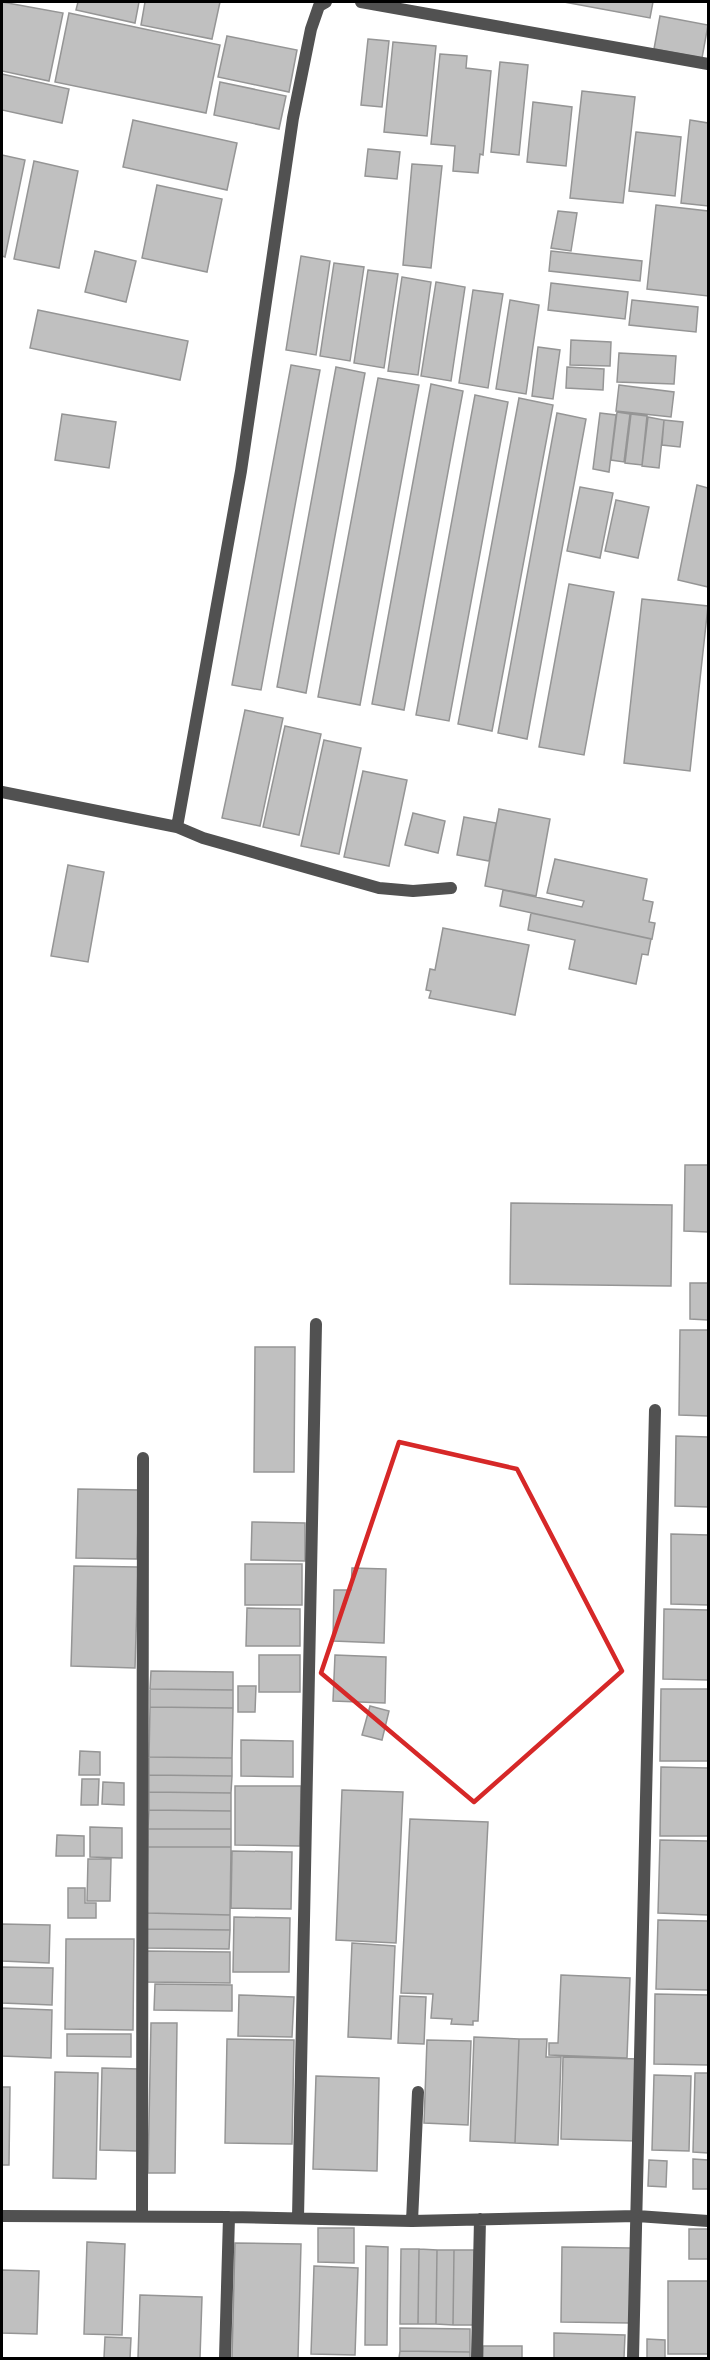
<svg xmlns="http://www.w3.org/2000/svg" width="710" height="2360" font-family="Roboto,sans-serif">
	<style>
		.building { fill: #c0c0c0; stroke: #959595; stroke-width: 1.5 }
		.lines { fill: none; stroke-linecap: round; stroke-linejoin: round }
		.service { stroke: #515151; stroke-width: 12 }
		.minor { stroke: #515151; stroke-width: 12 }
		.marked { fill: none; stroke: #d62828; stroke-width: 4.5; stroke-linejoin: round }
	</style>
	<rect width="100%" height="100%" fill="#fff"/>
	<path class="building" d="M 2,2 L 63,13 L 49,81 L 2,71 Z
		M 78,2 L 139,2 L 135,23 L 76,10 Z
		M 145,2 L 220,2 L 212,39 L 141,25 Z
		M 564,2 L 653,2 L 650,18 Z
		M 69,13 L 220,45 L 206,113 L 55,82 Z
		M 660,16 L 708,25 L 702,58 L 654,49 Z
		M 227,36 L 297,50 L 289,92 L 218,77 Z
		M 368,39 L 389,41 L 382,107 L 361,105 Z
		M 393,42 L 436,46 L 427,136 L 384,132 Z
		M 440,54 L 467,56 L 466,68 L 491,71 L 483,155 L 480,154 L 478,173 L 453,171 L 455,146 L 431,144 Z
		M 500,62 L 528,65 L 519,155 L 491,152 Z
		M 2,74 L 69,89 L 62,123 L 2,110 Z
		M 220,82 L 286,96 L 279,129 L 214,115 Z
		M 582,91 L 635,97 L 623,203 L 570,198 Z
		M 533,102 L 572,107 L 566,166 L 527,162 Z
		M 133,120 L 237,143 L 227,190 L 123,167 Z
		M 690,120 L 708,123 L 708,206 L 681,203 Z
		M 636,132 L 681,137 L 675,196 L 629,191 Z
		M 368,149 L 400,152 L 397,179 L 365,176 Z
		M 2,155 L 25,160 L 5,257 L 2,256 Z
		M 34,161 L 78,171 L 59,268 L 14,259 Z
		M 412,164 L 442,166 L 431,268 L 403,265 Z
		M 157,185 L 222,199 L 207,272 L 142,258 Z
		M 656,205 L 708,211 L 708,296 L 647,289 Z
		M 558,211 L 577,213 L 571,251 L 551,248 Z
		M 95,251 L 136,261 L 126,302 L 85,292 Z
		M 551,251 L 642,261 L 640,281 L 549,271 Z
		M 301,256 L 330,261 L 316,355 L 286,350 Z
		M 334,263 L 364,267 L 350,361 L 320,356 Z
		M 368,270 L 398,274 L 384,368 L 354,363 Z
		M 402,277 L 431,282 L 418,375 L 388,371 Z
		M 436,282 L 465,287 L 451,381 L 421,376 Z
		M 551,283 L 628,292 L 625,319 L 548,310 Z
		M 473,290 L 503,294 L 488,388 L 459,383 Z
		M 510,300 L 539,305 L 526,394 L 496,389 Z
		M 632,300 L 698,307 L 696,332 L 629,325 Z
		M 38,310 L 188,341 L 180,380 L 30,348 Z
		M 571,340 L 611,342 L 610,366 L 570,365 Z
		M 538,347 L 560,350 L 553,399 L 532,396 Z
		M 619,353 L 676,356 L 674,384 L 617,382 Z
		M 291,365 L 320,370 L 261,690 L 232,685 Z
		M 336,367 L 365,373 L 306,693 L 277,687 Z
		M 567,367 L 604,369 L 603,390 L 566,388 Z
		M 378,378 L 419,385 L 360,705 L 318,697 Z
		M 431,384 L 463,391 L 404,710 L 372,704 Z
		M 619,385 L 674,392 L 671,417 L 616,411 Z
		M 475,395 L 508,402 L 449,721 L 416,715 Z
		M 519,398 L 553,405 L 492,731 L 458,724 Z
		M 617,412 L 630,414 L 624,462 L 611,460 Z
		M 557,413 L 586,419 L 527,739 L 498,733 Z
		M 600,413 L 616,415 L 609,472 L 593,469 Z
		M 62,414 L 116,422 L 109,468 L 55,460 Z
		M 631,414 L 647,416 L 642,465 L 625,463 Z
		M 648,417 L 664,420 L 659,468 L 642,466 Z
		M 664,420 L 683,422 L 680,447 L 662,445 Z
		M 697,485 L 708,488 L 708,587 L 678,580 Z
		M 580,487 L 613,493 L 600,558 L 567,551 Z
		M 616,500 L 649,507 L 638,558 L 605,551 Z
		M 569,584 L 614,592 L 584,755 L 539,747 Z
		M 642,599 L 708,606 L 690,771 L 624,763 Z
		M 245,710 L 283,718 L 260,826 L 222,818 Z
		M 285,726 L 321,734 L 299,835 L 263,827 Z
		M 324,740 L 361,748 L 339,854 L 301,846 Z
		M 363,771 L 407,780 L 389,866 L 344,857 Z
		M 499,809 L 550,819 L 536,896 L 485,886 Z
		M 413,813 L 445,821 L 438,853 L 405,845 Z
		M 464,817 L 496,823 L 489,861 L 457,855 Z
		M 555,859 L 647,879 L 643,900 L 653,902 L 649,922 L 655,923 L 652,939 L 500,906 L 503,890 L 582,907 L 584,901 L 547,893 Z
		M 68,865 L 104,872 L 88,962 L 51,956 Z
		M 531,913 L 651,939 L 648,955 L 642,954 L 636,984 L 569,969 L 575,940 L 528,930 Z
		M 443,928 L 529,945 L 515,1015 L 429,998 L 431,991 L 426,990 L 430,969 L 435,970 Z
		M 685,1165 L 708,1165 L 708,1232 L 684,1231 Z
		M 511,1203 L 672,1205 L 671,1286 L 510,1284 Z
		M 690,1283 L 708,1283 L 708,1320 L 690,1319 Z
		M 680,1330 L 708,1330 L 708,1416 L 679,1415 Z
		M 255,1347 L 295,1347 L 294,1472 L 254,1472 Z
		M 676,1436 L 708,1437 L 708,1507 L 675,1506 Z
		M 78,1489 L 139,1490 L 137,1559 L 76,1558 Z
		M 252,1522 L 305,1523 L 305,1561 L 251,1560 Z
		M 671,1534 L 708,1535 L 708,1605 L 671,1604 Z
		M 245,1564 L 302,1564 L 302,1605 L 245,1605 Z
		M 74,1566 L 138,1567 L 135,1668 L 71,1666 Z
		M 352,1568 L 386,1569 L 384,1643 L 333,1641 L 334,1590 L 351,1590 Z
		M 247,1608 L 300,1609 L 300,1646 L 246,1646 Z
		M 664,1609 L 708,1610 L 708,1680 L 663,1679 Z
		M 259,1655 L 300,1655 L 300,1692 L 259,1692 Z
		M 335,1655 L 386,1657 L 385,1703 L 333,1701 Z
		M 151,1671 L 233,1672 L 233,1690 L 150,1689 Z
		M 238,1686 L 256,1686 L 255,1712 L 238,1712 Z
		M 150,1689 L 233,1690 L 233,1708 L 150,1707 Z
		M 661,1689 L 708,1689 L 708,1761 L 660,1761 Z
		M 370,1706 L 389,1711 L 382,1740 L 362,1735 Z
		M 150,1707 L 233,1708 L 232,1758 L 149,1757 Z
		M 241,1740 L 293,1741 L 293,1777 L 241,1776 Z
		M 80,1751 L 100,1752 L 100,1775 L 79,1775 Z
		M 149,1757 L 232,1758 L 232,1776 L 149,1775 Z
		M 661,1767 L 708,1768 L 708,1836 L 660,1836 Z
		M 149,1775 L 232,1776 L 231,1793 L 149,1792 Z
		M 82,1779 L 99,1779 L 98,1805 L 81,1805 Z
		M 103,1782 L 124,1783 L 124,1805 L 102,1804 Z
		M 235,1786 L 301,1786 L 300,1846 L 235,1845 Z
		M 342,1790 L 403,1792 L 396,1943 L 336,1940 Z
		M 149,1792 L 231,1793 L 231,1811 L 149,1810 Z
		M 149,1810 L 231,1811 L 231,1829 L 148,1829 Z
		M 410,1819 L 488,1822 L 478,2021 L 473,2021 L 473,2025 L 451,2024 L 452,2019 L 431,2018 L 433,1994 L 401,1993 Z
		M 90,1827 L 122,1828 L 122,1858 L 90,1857 Z
		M 148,1829 L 231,1829 L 231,1847 L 148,1847 Z
		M 57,1835 L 84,1836 L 84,1856 L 56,1856 Z
		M 660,1840 L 708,1841 L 708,1915 L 658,1913 Z
		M 148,1847 L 231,1847 L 230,1915 L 147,1913 Z
		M 232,1851 L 292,1852 L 291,1909 L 231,1908 Z
		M 88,1859 L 111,1859 L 110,1901 L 87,1901 Z
		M 68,1888 L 85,1888 L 85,1903 L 96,1903 L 96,1918 L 68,1918 Z
		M 147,1913 L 230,1915 L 230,1930 L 147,1929 Z
		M 234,1917 L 290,1918 L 289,1972 L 233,1972 Z
		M 658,1920 L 708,1921 L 708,1990 L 656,1989 Z
		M 2,1924 L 50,1925 L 49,1963 L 2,1961 Z
		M 147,1929 L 230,1930 L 229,1949 L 147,1948 Z
		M 66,1939 L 134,1939 L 133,2030 L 65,2029 Z
		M 352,1943 L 395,1946 L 391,2039 L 348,2037 Z
		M 146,1951 L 230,1952 L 230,1983 L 146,1982 Z
		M 2,1967 L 53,1968 L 52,2005 L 2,2003 Z
		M 561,1975 L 630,1978 L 627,2058 L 549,2055 L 549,2043 L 558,2043 Z
		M 155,1984 L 232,1985 L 232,2011 L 154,2010 Z
		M 655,1994 L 708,1995 L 708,2065 L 654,2064 Z
		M 239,1995 L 294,1997 L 292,2037 L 238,2036 Z
		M 400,1996 L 426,1997 L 424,2044 L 398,2043 Z
		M 2,2008 L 52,2010 L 51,2058 L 2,2056 Z
		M 151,2023 L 177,2023 L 175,2173 L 148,2173 Z
		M 67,2034 L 131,2034 L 131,2057 L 67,2056 Z
		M 474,2037 L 519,2039 L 515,2143 L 470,2141 Z
		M 227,2039 L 294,2040 L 292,2144 L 225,2143 Z
		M 519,2039 L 547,2039 L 546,2057 L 561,2057 L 558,2145 L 515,2143 Z
		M 427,2040 L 471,2041 L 468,2125 L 424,2123 Z
		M 563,2057 L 639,2059 L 637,2141 L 561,2139 Z
		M 102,2068 L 139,2069 L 137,2151 L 100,2150 Z
		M 55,2072 L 98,2073 L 96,2179 L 53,2178 Z
		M 695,2073 L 708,2073 L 708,2153 L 693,2152 Z
		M 654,2075 L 691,2076 L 689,2151 L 652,2150 Z
		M 316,2076 L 379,2078 L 377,2171 L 313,2169 Z
		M 2,2087 L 10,2087 L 9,2165 L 2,2165 Z
		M 693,2159 L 708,2160 L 708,2189 L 693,2189 Z
		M 649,2160 L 667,2161 L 666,2187 L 648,2186 Z
		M 318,2228 L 354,2228 L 354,2263 L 318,2262 Z
		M 689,2229 L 708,2229 L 708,2259 L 689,2259 Z
		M 87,2242 L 125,2244 L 122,2335 L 84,2334 Z
		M 235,2243 L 301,2244 L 298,2358 L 232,2358 Z
		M 366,2246 L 388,2247 L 387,2345 L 365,2345 Z
		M 562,2247 L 631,2248 L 630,2323 L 561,2322 Z
		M 401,2249 L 419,2249 L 418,2324 L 400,2324 Z
		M 419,2249 L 437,2250 L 436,2324 L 418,2324 Z
		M 437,2250 L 454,2250 L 453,2325 L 436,2324 Z
		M 454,2250 L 474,2250 L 473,2325 L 453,2325 Z
		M 314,2266 L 358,2268 L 355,2355 L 311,2354 Z
		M 2,2270 L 39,2271 L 37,2334 L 2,2333 Z
		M 668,2281 L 708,2281 L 708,2354 L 668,2354 Z
		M 140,2295 L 202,2297 L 200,2358 L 138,2358 Z
		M 400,2328 L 470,2329 L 470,2352 L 400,2351 Z
		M 554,2333 L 625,2335 L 624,2358 L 554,2358 Z
		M 105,2337 L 131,2338 L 130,2358 L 104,2358 Z
		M 647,2339 L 665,2340 L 665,2358 L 647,2358 Z
		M 483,2346 L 522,2346 L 522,2358 L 483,2358 Z
		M 400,2351 L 470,2352 L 470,2358 L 399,2358 Z"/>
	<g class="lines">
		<path class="service" d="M 142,2216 L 143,1458"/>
		<path class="minor" d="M 326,2 L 319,6 L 311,29 L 293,118 L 241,471 L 177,827 L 203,838 L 379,888 L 413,891 L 451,888
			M 361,2 L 708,64
			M 2,792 L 177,827
			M 2,2216 L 229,2217 L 412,2221 L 637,2216 L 708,2221
			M 298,2218 L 316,1324
			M 412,2221 L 418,2092
			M 225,2358 L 229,2217
			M 477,2358 L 480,2219
			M 633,2358 L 655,1410"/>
	</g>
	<path class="marked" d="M 399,1442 L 517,1469 L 622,1671 L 474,1802 L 321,1673 Z"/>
	<rect width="710" height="2360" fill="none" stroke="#000000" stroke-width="6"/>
</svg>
